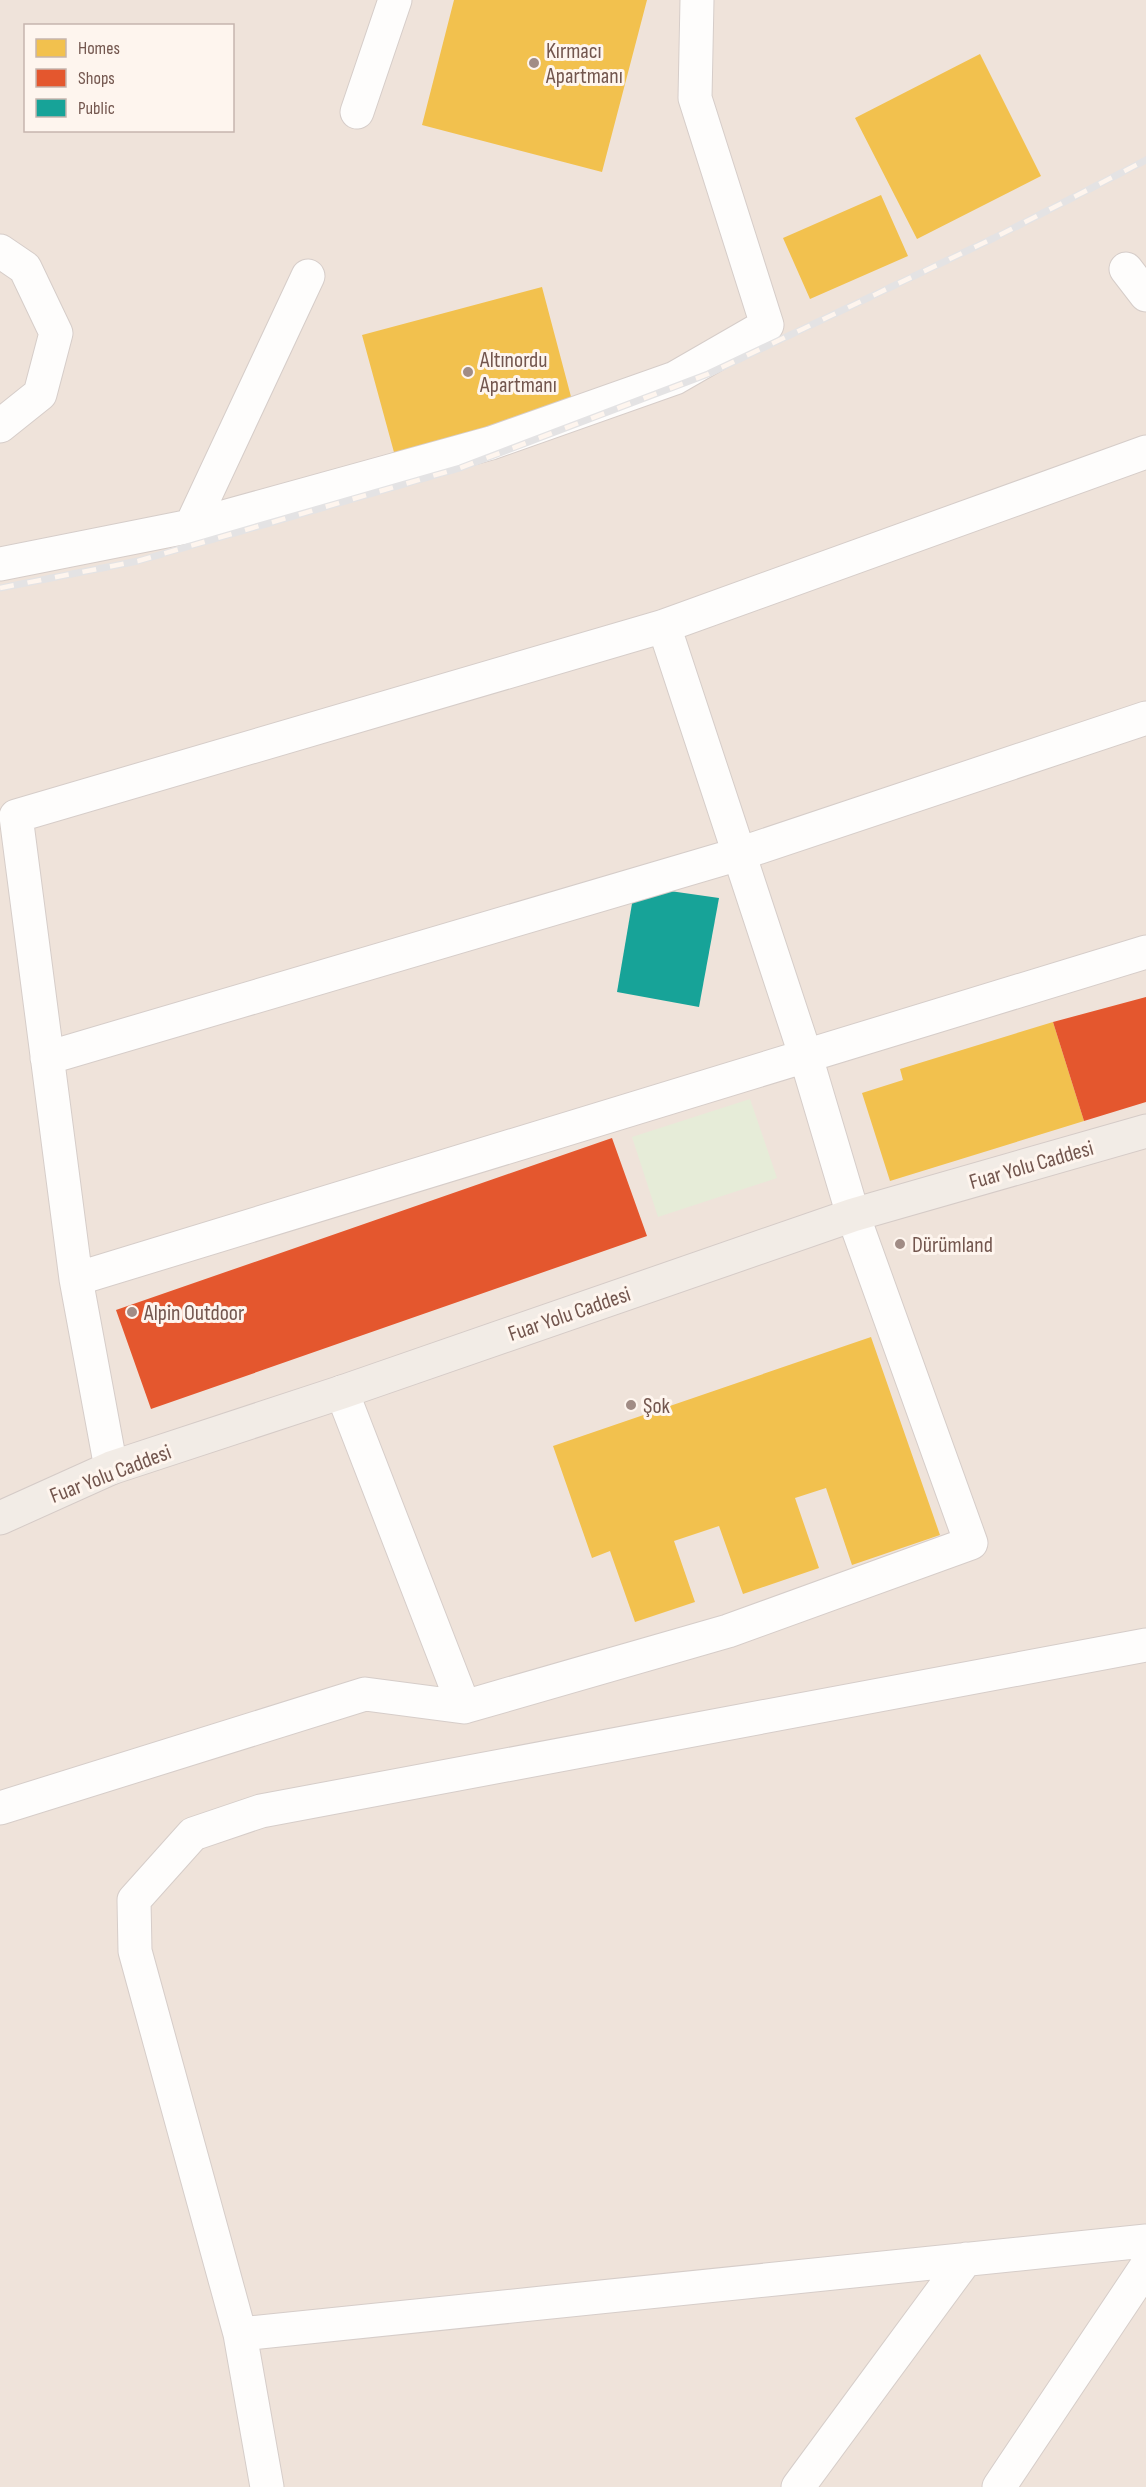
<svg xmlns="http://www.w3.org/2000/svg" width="1146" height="2487" font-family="'Sofia Sans Condensed',sans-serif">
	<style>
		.residential { fill: #efe3da; fill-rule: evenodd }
		.green { fill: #e6ecd8 }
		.homes { fill: #f2c14e }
		.shops { fill: #e4572e }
		.public { fill: #17a398 }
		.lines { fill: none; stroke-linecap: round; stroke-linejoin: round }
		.minor-casing { stroke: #d6cdc9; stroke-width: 35 }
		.major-casing { stroke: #d5cbc7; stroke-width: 35 }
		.minor { stroke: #fefdfc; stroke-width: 33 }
		.major { stroke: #f2ece6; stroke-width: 33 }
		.rail-casing { stroke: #e4e3e4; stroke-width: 7 }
		.rail { stroke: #fef5ee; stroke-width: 4.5; stroke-dasharray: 14; stroke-linecap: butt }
		.poi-dot { fill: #a18c85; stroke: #fef5ee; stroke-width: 2 }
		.labels { text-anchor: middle; stroke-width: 6; stroke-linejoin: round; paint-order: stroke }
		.poi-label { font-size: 22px; fill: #73564e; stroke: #fef5ee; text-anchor: start }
		.street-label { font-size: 22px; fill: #73564e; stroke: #fef5ee }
	</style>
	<rect width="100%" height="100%" fill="#f7f1ec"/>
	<path class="residential" d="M 0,0 L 1146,0 L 1146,2487 L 0,2487 ZM 26,26 L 232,26 L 232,130 L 26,130 Z"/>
	<path class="green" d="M 750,1099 L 777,1178 L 658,1217 L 632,1137 Z"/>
	<path class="homes" d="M 454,0 L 647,0 L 602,172 L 422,125 Z
		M 980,54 L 1041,176 L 917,239 L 855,118 Z
		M 881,195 L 908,256 L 810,299 L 783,238 Z
		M 542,287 L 574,408 L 395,456 L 362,335 Z
		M 1053,1022 L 1084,1121 L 890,1181 L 862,1093 L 903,1080 L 900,1069 Z
		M 871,1337 L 940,1535 L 852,1565 L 826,1488 L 795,1498 L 819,1568 L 743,1594 L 719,1526 L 674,1541 L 695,1602 L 635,1622 L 610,1551 L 592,1558 L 553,1446 Z"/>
	<path class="shops" d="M 1146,997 L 1146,1102 L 1084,1121 L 1053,1022 Z
		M 612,1138 L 647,1236 L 151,1409 L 116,1310 Z"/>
	<path class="public" d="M 635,886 L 719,898 L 699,1007 L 617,992 Z"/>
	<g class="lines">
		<g class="minor-casing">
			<path id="minor" d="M 357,112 L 395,0
				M 0,251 L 25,268 L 56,333 L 40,394 L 0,426
				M 1126,269 L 1146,295
				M 191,526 L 308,276
				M 0,564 L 191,526 L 491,443 L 675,378 L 767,325 L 695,98 L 697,0
				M 47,1058 L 739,854 L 1146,718
				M 76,1279 L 1146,952
				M 342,1392 L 464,1707
				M 111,1468 L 76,1279 L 16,816 L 664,626 L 1146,452
				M 0,1808 L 365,1694 L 464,1707 L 728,1631 L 971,1543 L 853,1215 L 806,1057 L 664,626
				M 240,2334 L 1146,2241
				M 267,2487 L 240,2334 L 135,1951 L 134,1900 L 193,1834 L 261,1811 L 1146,1645
				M 798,2487 L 966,2259
				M 999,2487 L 1146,2267"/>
		</g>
		<g class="major-casing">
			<path id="major" d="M 0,1518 L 111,1468 L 342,1392 L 853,1215 L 1146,1131"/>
		</g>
		<use href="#minor" class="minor"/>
		<use href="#major" class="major"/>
		<g class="rail-casing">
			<path id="rail" d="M 0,588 L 138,561 L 460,468 L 708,374 L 994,238 L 1146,160"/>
		</g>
		<use href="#rail" class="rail"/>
	</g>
	<g class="poi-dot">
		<circle cx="534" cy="63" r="6"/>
		<circle cx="468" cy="372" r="6"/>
		<circle cx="900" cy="1244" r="6"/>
		<circle cx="132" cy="1312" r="6"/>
		<circle cx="631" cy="1405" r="6"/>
	</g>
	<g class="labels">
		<g class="poi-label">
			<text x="546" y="58">Kırmacı<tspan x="546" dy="25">Apartmanı</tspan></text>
			<text x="480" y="367">Altınordu<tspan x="480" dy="25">Apartmanı</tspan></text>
			<text x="912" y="1252">Dürümland</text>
			<text x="144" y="1320">Alpin Outdoor</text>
			<text x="643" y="1413">Şok</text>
		</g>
		<g class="street-label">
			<text transform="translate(1031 1164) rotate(-16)" y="8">Fuar Yolu Caddesi</text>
			<text transform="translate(569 1313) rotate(-19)" y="8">Fuar Yolu Caddesi</text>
			<text transform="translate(110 1473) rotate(-21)" y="8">Fuar Yolu Caddesi</text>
		</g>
	</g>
	<rect x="24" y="24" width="210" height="108" fill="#fef5ee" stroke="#c6b5ae" stroke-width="1.5"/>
	<rect x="36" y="39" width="30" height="18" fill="#f2c14e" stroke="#c6b5ae" stroke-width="1.5"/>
	<text x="78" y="54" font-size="18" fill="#73564e">Homes</text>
	<rect x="36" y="69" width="30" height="18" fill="#e4572e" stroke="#c6b5ae" stroke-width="1.5"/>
	<text x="78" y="84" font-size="18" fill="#73564e">Shops</text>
	<rect x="36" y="99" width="30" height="18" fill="#17a398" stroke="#c6b5ae" stroke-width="1.5"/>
	<text x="78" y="114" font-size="18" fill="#73564e">Public</text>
</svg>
